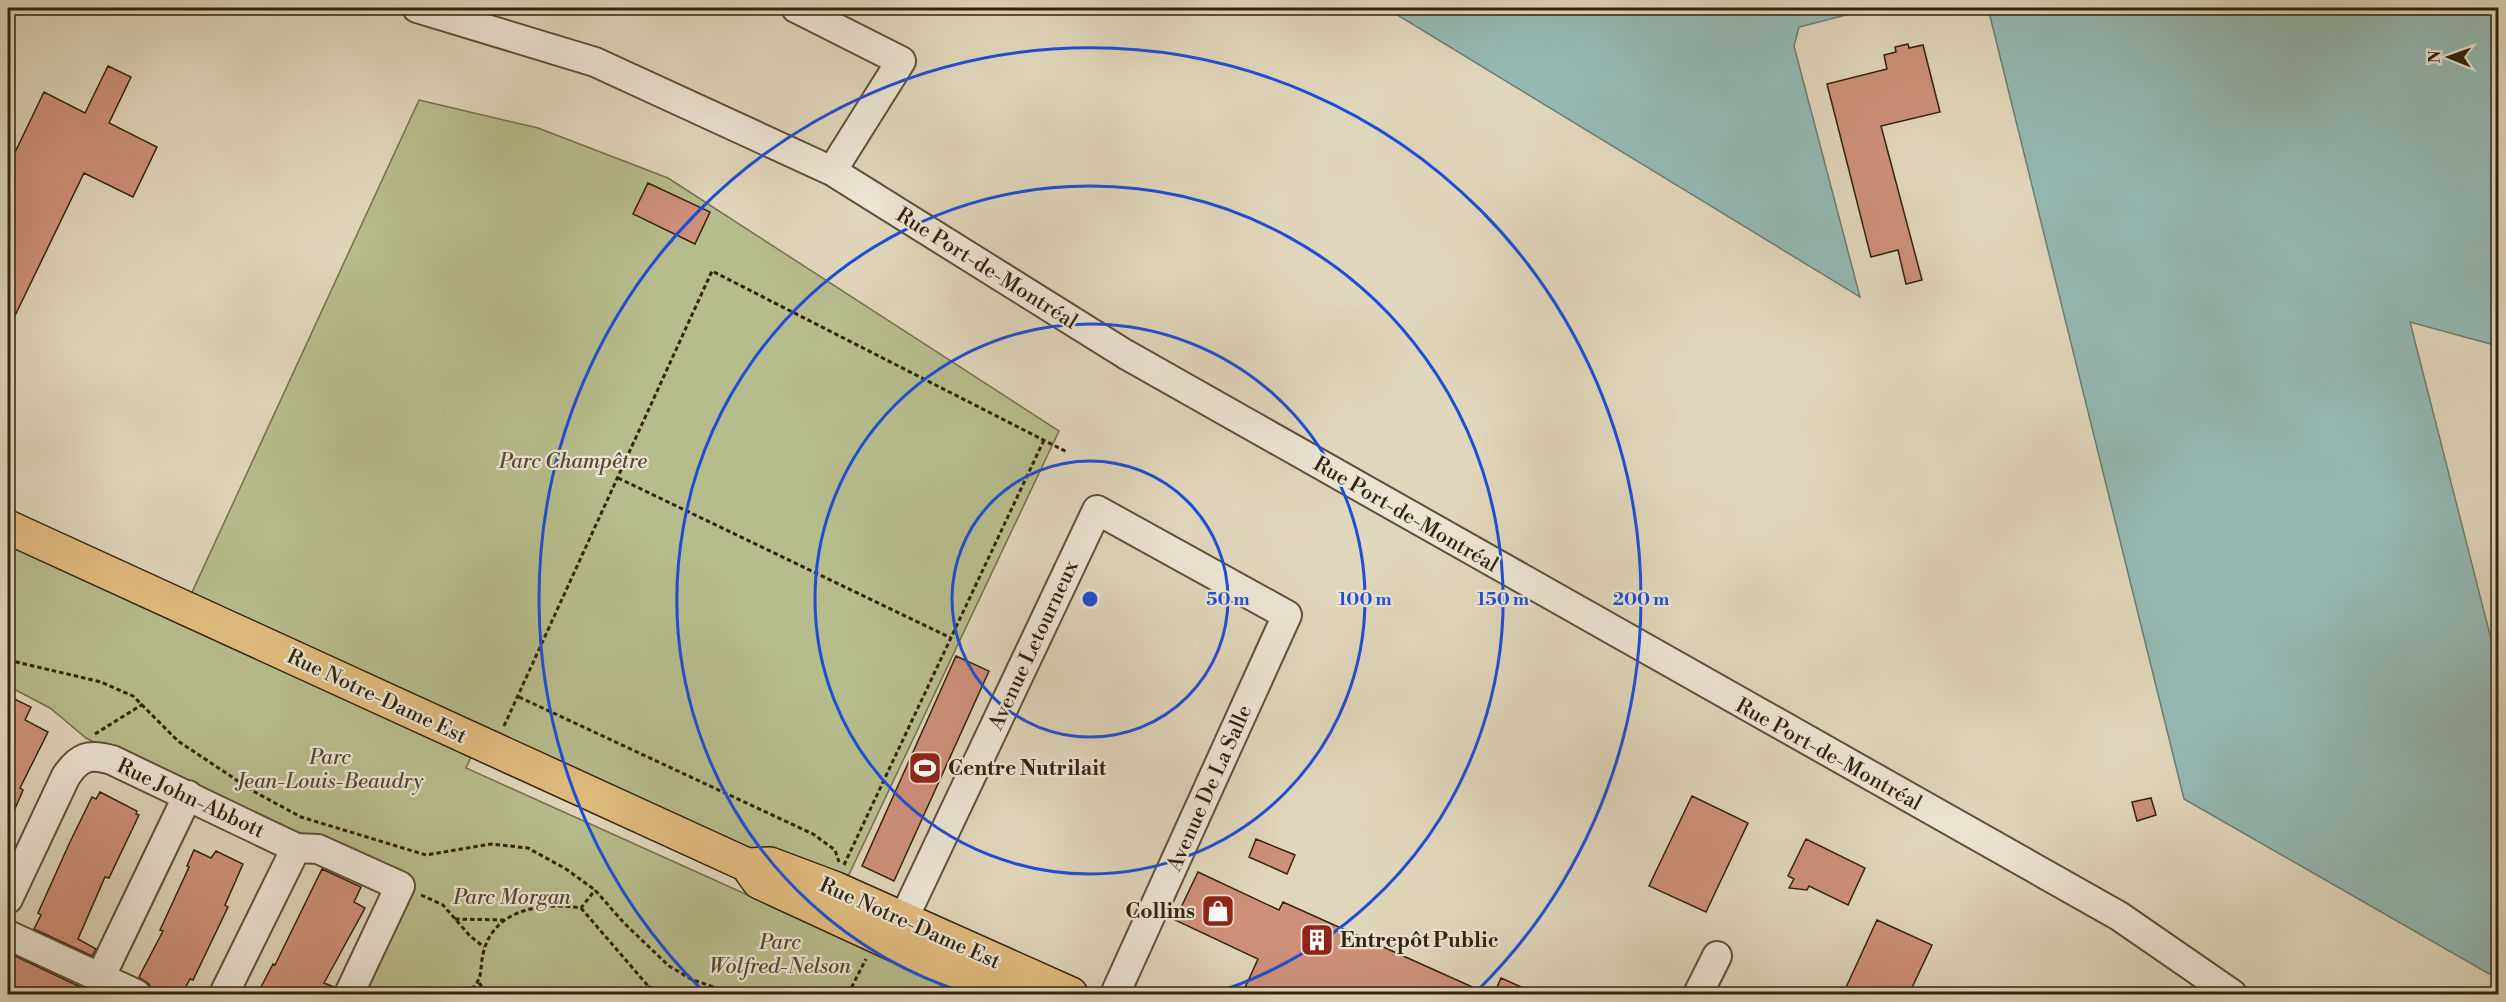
<svg xmlns="http://www.w3.org/2000/svg" width="2506" height="1002" font-family="'Libre Bodoni',serif">
	<style>
		.green { fill: #b7bc8c; stroke: #75704c; stroke-width: 1.5 }
		.water { fill: #94b9b3; stroke: #6d7d70; stroke-width: 1.5 }
		.building { fill: #ce907a; stroke: #33230c; stroke-width: 1.5 }
		.lines { fill: none; stroke-linecap: round; stroke-linejoin: round }
		.minor-casing { stroke: #5e5038; stroke-width: 32 }
		.major-casing { stroke: #33230c; stroke-width: 36 }
		.path { stroke: #33230c; stroke-width: 3; stroke-dasharray: 4.5 3; stroke-linecap: butt }
		.minor { stroke: #ebe4d3; stroke-width: 28 }
		.major { stroke: #e0bb7e; stroke-width: 33 }
		.ring { fill: none; stroke: #1d4ed8; stroke-width: 3 }
		.labels { text-anchor: middle; stroke-width: 4.5; stroke-linejoin: round; paint-order: stroke }
		.street-label { font-size: 21px; fill: #33230c; stroke: #ebe4d3 }
		.park-label { font-size: 21px; font-style: italic; fill: #54492c; stroke: #ebe4d3 }
		.poi-label { font-size: 21px; font-weight: bold; fill: #33230c; stroke: #ebe4d3; text-anchor: start }
		.centre { fill: #1d4ed8; stroke: #ebe4d3; stroke-width: 3 }
		.ring-label { font-size: 18px; text-anchor: middle; font-weight: bold; fill: #1d4ed8; stroke: #ebe4d3; stroke-width: 4.5; stroke-linejoin: round; paint-order: stroke }
	</style>
	<rect width="100%" height="100%" fill="#e0d6bb"/>
	<filter id="stains"><feTurbulence type="fractalNoise" baseFrequency=".00333" numOctaves="4"/><feColorMatrix values="0 0 0 0 .2 0 0 0 0 .09 0 0 0 0 .02 0 0 0 .5 -.17"/></filter>
	<radialGradient id="worn" r=".72"><stop offset=".6" stop-color="#630" stop-opacity="0"/><stop offset="1" stop-color="#630" stop-opacity=".3"/></radialGradient>
	<path class="green" d="M 419,100 L 538,128 L 668,178 L 1059,431 L 836,902 L 188,601 Z
		M 8,528 L 478,742 L 466,768 L 967,994 L 358,994 L 408,887 L 296,848 L 86,738 L 50,708 L 8,686 Z"/>
	<path class="water" d="M 1386,8 L 1873,8 L 1799,27 L 1794,46 L 1860,297 Z
		M 1988,8 L 2498,8 L 2498,346 L 2410,322 L 2498,666 L 2498,979 L 2184,799 Z"/>
	<path class="building" d="M 1908,44 L 1909,48 L 1923,45 L 1940,112 L 1881,126 L 1922,280 L 1906,284 L 1898,250 L 1871,257 L 1827,84 L 1887,69 L 1884,55 L 1896,52 L 1895,47 Z
		M 108,66 L 131,77 L 109,123 L 157,147 L 133,197 L 84,173 L 8,330 L 8,167 L 44,92 L 85,113 Z
		M 648,183 L 710,212 L 695,244 L 633,214 Z
		M 956,656 L 989,671 L 894,881 L 862,866 Z
		M 8,696 L 31,707 L 25,720 L 48,732 L 20,788 L 23,790 L 8,825 Z
		M 100,792 L 137,811 L 136,814 L 139,815 L 109,878 L 105,877 L 78,939 L 96,949 L 92,956 L 34,929 L 41,915 L 38,913 L 70,842 L 92,797 L 96,799 Z
		M 1692,796 L 1748,823 L 1706,912 L 1649,886 Z
		M 2151,798 L 2156,815 L 2137,821 L 2132,802 Z
		M 1256,839 L 1295,855 L 1287,874 L 1249,857 Z
		M 1806,839 L 1865,868 L 1848,905 L 1809,886 L 1807,890 L 1789,888 L 1794,879 L 1788,876 Z
		M 194,850 L 211,858 L 216,851 L 243,864 L 225,905 L 228,907 L 193,980 L 190,979 L 182,994 L 152,994 L 149,984 L 139,977 L 163,931 L 160,930 L 189,867 L 187,866 Z
		M 322,869 L 361,887 L 354,902 L 365,908 L 324,983 L 334,987 L 333,994 L 261,994 L 264,989 L 261,987 L 273,964 L 275,965 Z
		M 1198,872 L 1279,910 L 1283,902 L 1488,994 L 1242,994 L 1258,959 L 1175,920 Z
		M 1877,920 L 1932,945 L 1909,994 L 1843,994 Z
		M 13,955 L 93,993 L 98,994 L 8,994 L 8,967 Z
		M 1501,978 L 1537,994 L 1494,994 Z"/>
	<g class="lines">
		<g class="minor-casing">
			<path id="minor" d="M 417,8 L 595,62 L 832,171 L 1125,354 L 2119,916 L 2232,994
				M 796,8 L 901,61 L 832,171
				M 296,848 L 318,849 L 400,886 L 349,994
				M 8,899 L 66,776 C 79,757 89,753 112,760 L 296,848
				M 8,935 L 136,994
				M 894,939 L 1097,510 L 1287,615 L 1115,994
				M 100,978 L 188,795
				M 224,994 L 296,848
				M 1698,994 L 1717,956"/>
		</g>
		<g class="major-casing">
			<path id="major" d="M 8,527 L 747,865 L 770,864 L 834,888 L 1071,994
				M 751,871 L 759,882 L 1002,994"/>
		</g>
		<path class="path" d="M 618,478 L 951,638
			M 8,660 L 101,682 L 133,696 L 178,741 L 253,791 L 301,817 L 426,855 L 491,844 L 528,848 L 566,869 L 595,890 L 624,923 L 669,966 L 691,979 L 733,994
			M 519,697 L 813,834 L 835,850 L 839,862
			M 504,726 L 712,271 L 1067,452
			M 95,734 L 143,704
			M 844,865 L 1044,440
			M 421,895 L 443,905 L 470,936 L 484,947
			M 581,908 L 649,987
			M 455,919 L 504,920
			M 479,983 L 488,994
			M 466,994 C 486,978 478,972 484,950 C 496,908 544,902 581,908 L 595,890
			M 644,994 L 649,987 L 678,994
			M 848,994 L 866,959"/>
		<use href="#minor" class="minor"/>
		<use href="#major" class="major"/>
	</g>
	<g class="ring">
		<circle cx="1090" cy="599" r="138"/>
		<circle cx="1090" cy="599" r="275"/>
		<path d="M969 994A413 413 0 1 1 1211 994"/>
		<path d="M704 992A551 551 0 1 1 1476 992"/>
	</g>
	<defs>
		<g id="stadium-square" transform="scale(1.725)"><rect x="-9" y="-9" width="18" height="18" rx="4" fill="#8f2418" stroke="#ebe4d3"/><path d="M0-5a6.5 5 0 1 0 0 10a6.5 5 0 1 0 0-10ZM-3.5-1.8h7v3.6h-7Z" fill="#fff"/></g>
		<g id="shop-square" transform="scale(1.725)"><rect x="-9" y="-9" width="18" height="18" rx="4" fill="#8f2418" stroke="#ebe4d3"/><path d="M-5-2.5h2.3a2.7 3.5 0 0 1 5.4 0H5L5.5 6h-11ZM-1.5-2.5h3a1.5 2.3 0 0 0-3 0Z" fill="#fff"/></g>
		<g id="building-square" transform="scale(1.725)"><rect x="-9" y="-9" width="18" height="18" rx="4" fill="#8f2418" stroke="#ebe4d3"/><path d="M-4-6H4V6H1V3H-1V6H-4ZM-2.5-4.3h1.7v1.8h-1.7ZM.8-4.3h1.7v1.8H.8ZM-2.5-1h1.7V.8h-1.7ZM.8-1h1.7V.8H.8Z" fill="#fff"/></g>
	</defs>
	<g fill-rule="evenodd">
		<use href="#stadium-square" x="925" y="768"/>
		<use href="#shop-square" x="1218" y="911"/>
		<use href="#building-square" x="1317" y="940"/>
	</g>
	<g class="labels">
		<g class="street-label">
			<text transform="translate(987 268) rotate(32)" y="7">Rue Port-de-Montréal</text>
			<text transform="translate(1406 514) rotate(30)" y="7">Rue Port-de-Montréal</text>
			<text transform="translate(1033 645) rotate(-65)" y="7">Avenue Letourneux</text>
			<text transform="translate(377 696) rotate(25)" y="7">Rue Notre-Dame Est</text>
			<text transform="translate(1829 754) rotate(29)" y="7">Rue Port-de-Montréal</text>
			<text transform="translate(1209 788) rotate(-66)" y="7">Avenue De La Salle</text>
			<text transform="translate(191 798) rotate(25)" y="7">Rue John-Abbott</text>
			<text transform="translate(910 923) rotate(24)" y="7">Rue Notre-Dame Est</text>
		</g>
		<g class="park-label">
			<text x="573" y="468">Parc Champêtre</text>
			<text x="330" y="764">Parc<tspan x="330" dy="24">Jean-Louis-Beaudry</tspan></text>
			<text x="512" y="904">Parc Morgan</text>
			<text x="780" y="949">Parc<tspan x="780" dy="24">Wolfred-Nelson</tspan></text>
		</g>
		<g class="poi-label">
			<text x="948" y="775">Centre Nutrilait</text>
			<text x="1195" y="918" text-anchor="end">Collins</text>
			<text x="1340" y="947">Entrepôt Public</text>
		</g>
	</g>
	<circle cx="1090" cy="599" r="9" class="centre"/>
	<g class="ring-label">
		<text x="1228" y="605">50 m</text>
		<text x="1365" y="605">100 m</text>
		<text x="1503" y="605">150 m</text>
		<text x="1641" y="605">200 m</text>
	</g>
	<rect width="2506" height="1002" fill="none" stroke="#e0d6bb" stroke-width="30"/>
	<rect x="9" y="9" width="2488" height="984" fill="none" stroke="#33230c" stroke-width="3"/>
	<rect x="15" y="15" width="2476" height="972" fill="none" stroke="#33230c" stroke-width="1.5"/>
	<g transform="translate(2449 57) rotate(271)" stroke="#ebe4d3" stroke-width="4.5" paint-order="stroke">
	<path d="M0-4.5L10 22L0 15L-10 22Z" fill="#33230c"/>
	<text y="-9" font-size="16" font-weight="bold" text-anchor="middle" fill="#33230c">N</text>
	</g>
	<rect width="100%" height="100%" filter="url(#stains)"/>
	<rect width="100%" height="100%" fill="url(#worn)"/>
</svg>
